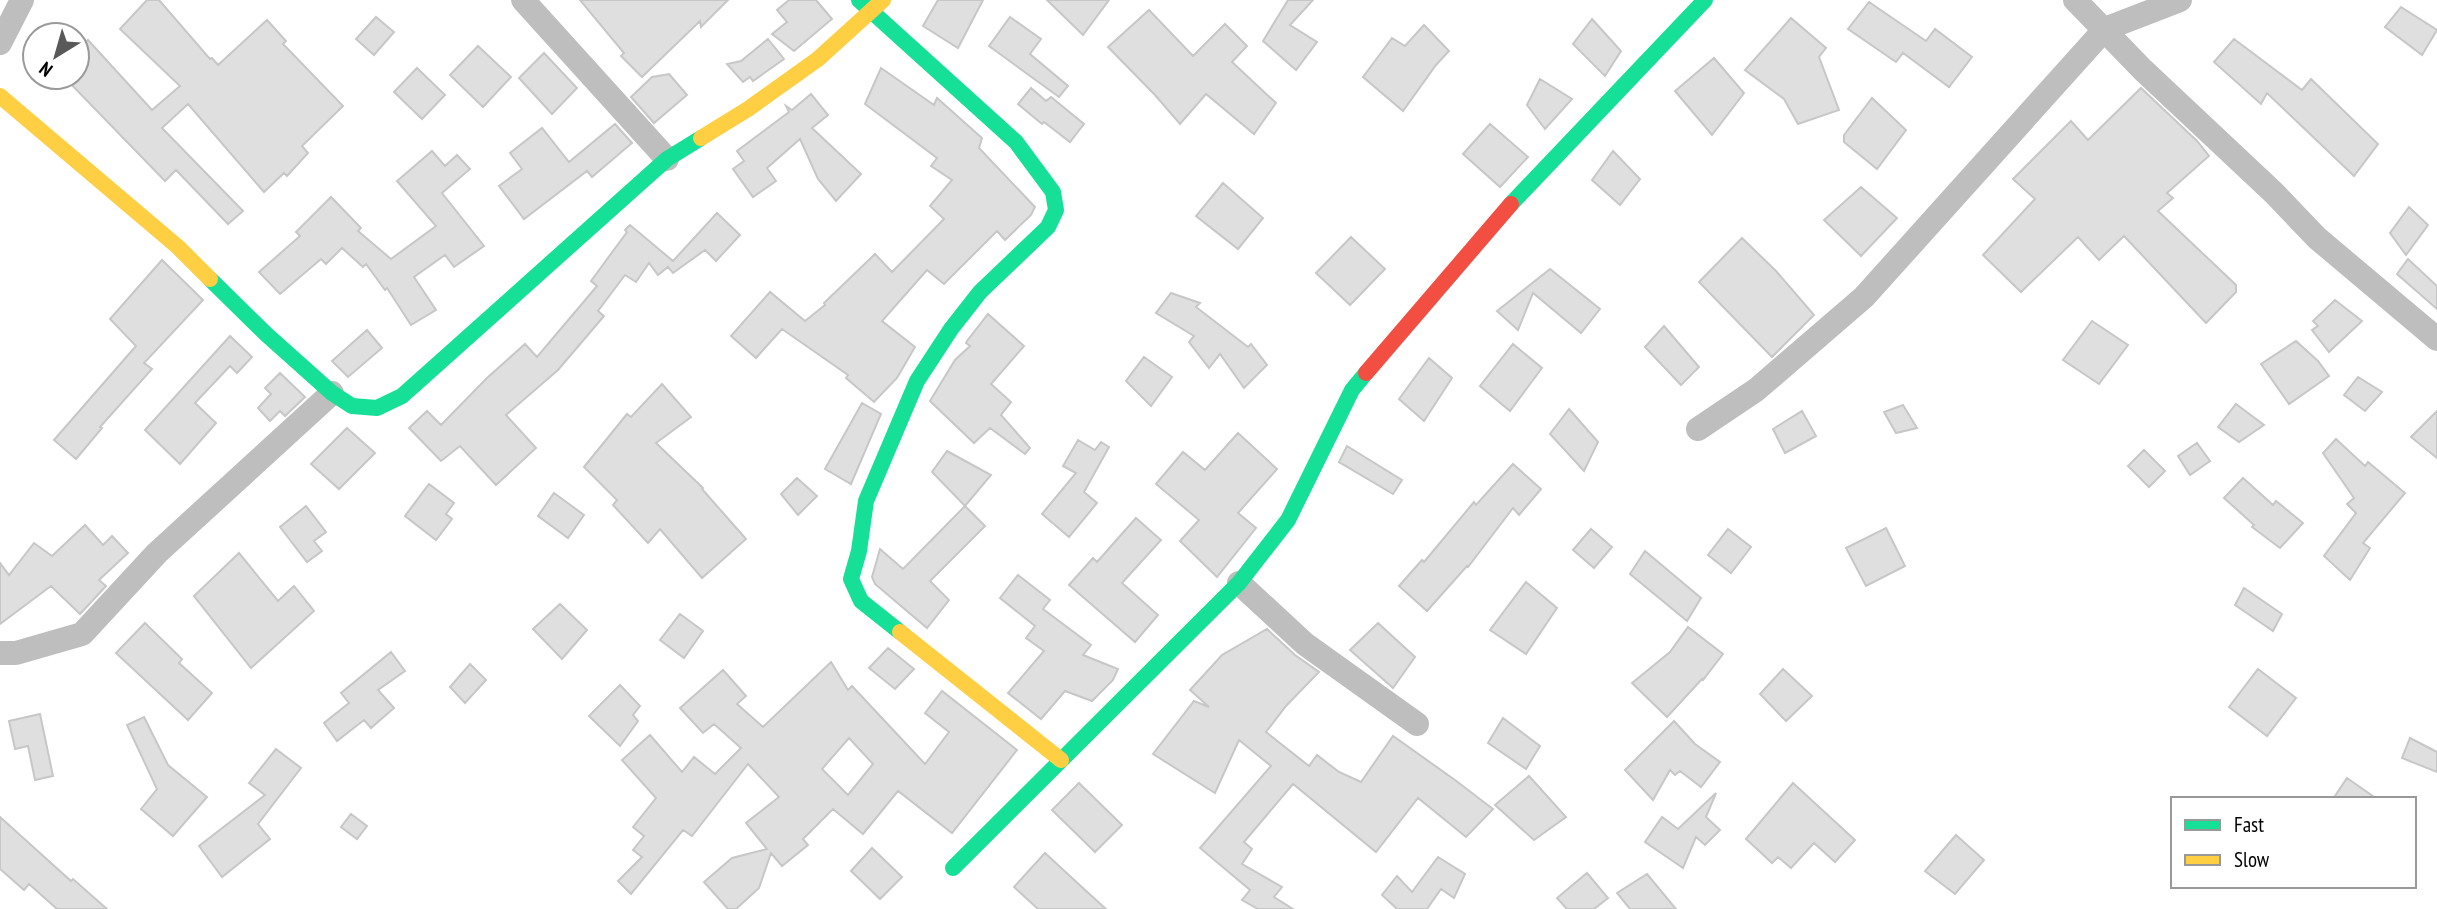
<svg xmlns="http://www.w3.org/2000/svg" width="2437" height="909" font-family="'PT Sans Narrow',sans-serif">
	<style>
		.building { fill: #dfdfdf; stroke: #c7c7c7; stroke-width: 2; fill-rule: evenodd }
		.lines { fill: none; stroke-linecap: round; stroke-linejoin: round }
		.street { stroke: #bebebe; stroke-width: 24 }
		.fast { stroke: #16e098; stroke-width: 16 }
		.slow { stroke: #ffcf43; stroke-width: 16 }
		.jam { stroke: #f24e42; stroke-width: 16 }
	</style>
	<rect width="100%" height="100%" fill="#fff"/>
	<path class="building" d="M 147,0 L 159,0 L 210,59 L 212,58 L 218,65 L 267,20 L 286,41 L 283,44 L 343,106 L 302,146 L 308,153 L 287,176 L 284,173 L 264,192 L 188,104 L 162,128 L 243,211 L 228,224 L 176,170 L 165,181 L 64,77 L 77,77 L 77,51 L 88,40 L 152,110 L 180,86 L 120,29 Z
		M 580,0 L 728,0 L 701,27 L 700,21 L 642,77 L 621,56 L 624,53 Z
		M 789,0 L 816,0 L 832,19 L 794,51 L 772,34 L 787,22 L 777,10 Z
		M 938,0 L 983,0 L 958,48 L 923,26 Z
		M 1047,0 L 1109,0 L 1083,35 Z
		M 1288,0 L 1313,0 L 1290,25 L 1317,42 L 1296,70 L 1263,41 Z
		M 1869,2 L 1926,41 L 1935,29 L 1972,57 L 1949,87 L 1903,53 L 1896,62 L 1848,29 Z
		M 2401,7 L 2437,30 L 2422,55 L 2385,27 Z
		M 1149,10 L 1193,56 L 1225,24 L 1247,46 L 1232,62 L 1276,103 L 1254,134 L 1206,94 L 1180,124 L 1155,95 L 1108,47 Z
		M 376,17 L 394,32 L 374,55 L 356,39 Z
		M 1010,17 L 1041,39 L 1030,54 L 1068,86 L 1059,97 L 989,46 Z
		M 1791,18 L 1826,48 L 1819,57 L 1839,110 L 1798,124 L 1784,99 L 1745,70 Z
		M 1592,19 L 1621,51 L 1605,76 L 1573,44 Z
		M 1424,25 L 1449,51 L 1436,65 L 1403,111 L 1363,77 L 1392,38 L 1405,46 Z
		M 768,39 L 784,59 L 753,81 L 750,77 L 743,82 L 727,64 L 741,61 Z
		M 2234,39 L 2302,90 L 2311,79 L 2378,144 L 2354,176 L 2267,93 L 2261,104 L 2214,62 Z
		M 478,46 L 511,77 L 483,107 L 450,75 Z
		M 544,53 L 577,88 L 552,114 L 519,78 Z
		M 1714,58 L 1744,93 L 1712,135 L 1675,91 Z
		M 417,68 L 445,95 L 422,119 L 394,92 Z
		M 881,68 L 934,105 L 937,98 L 982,138 L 979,148 L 1035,207 L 1031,215 L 1005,240 L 997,231 L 944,284 L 927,270 L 882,321 L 915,347 L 897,378 L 874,402 L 846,378 L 848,375 L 782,329 L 756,358 L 731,336 L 770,292 L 805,321 L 825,305 L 824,303 L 875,254 L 892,272 L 944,219 L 930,206 L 952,180 L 931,166 L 937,158 L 865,104 Z
		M 669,74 L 687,95 L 654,123 L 631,97 L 652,77 Z
		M 1540,79 L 1572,99 L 1545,129 L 1527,105 Z
		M 1031,88 L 1046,101 L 1051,97 L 1084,124 L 1070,142 L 1044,122 L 1042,124 L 1018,104 Z
		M 2141,88 L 2197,141 L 2209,156 L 2167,193 L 2173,198 L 2158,211 L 2236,285 L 2236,292 L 2206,323 L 2124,236 L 2099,260 L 2078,237 L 2021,292 L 1983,255 L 2035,199 L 2013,179 L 2071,121 L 2088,140 Z
		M 811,94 L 828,115 L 812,128 L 861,174 L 836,201 L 818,179 L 800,139 L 767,168 L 776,181 L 753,197 L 733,169 L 744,161 L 737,151 L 789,112 L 786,106 L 792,110 Z
		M 1872,98 L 1906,130 L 1877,169 L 1844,142 L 1844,135 Z
		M 615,124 L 632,143 L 592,177 L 587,171 L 524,219 L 499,186 L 522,169 L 510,153 L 542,128 L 569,162 Z
		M 1490,124 L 1528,157 L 1500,187 L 1463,154 Z
		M 432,151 L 445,166 L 457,155 L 470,169 L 442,193 L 484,246 L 454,267 L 445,255 L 414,277 L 436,310 L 411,325 L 387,288 L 385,290 L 366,264 L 363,267 L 342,248 L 326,264 L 321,259 L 280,294 L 259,272 L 300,236 L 296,232 L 331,197 L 361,228 L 358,231 L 391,259 L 436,226 L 397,181 Z
		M 1613,151 L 1640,179 L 1620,205 L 1592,180 Z
		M 1223,183 L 1263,218 L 1238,249 L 1196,216 Z
		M 1861,187 L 1897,218 L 1861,256 L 1824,220 Z
		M 2409,207 L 2428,225 L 2406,255 L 2390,233 Z
		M 717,213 L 740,235 L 716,261 L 705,250 L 673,273 L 668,267 L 658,275 L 649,263 L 636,282 L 625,275 L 598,311 L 604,316 L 558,370 L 506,415 L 536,448 L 496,485 L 460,446 L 441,461 L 409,428 L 427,411 L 441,425 L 487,378 L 525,344 L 537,357 L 597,286 L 591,281 L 627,232 L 625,230 L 630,225 L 673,261 Z
		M 1351,237 L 1385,269 L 1350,305 L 1316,273 Z
		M 1742,238 L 1776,271 L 1814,315 L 1772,357 L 1699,282 Z
		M 2408,259 L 2437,286 L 2437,309 L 2397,274 Z
		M 162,260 L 203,300 L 144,363 L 152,369 L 100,427 L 102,428 L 76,459 L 54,440 L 136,346 L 110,319 Z
		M 1550,269 L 1600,309 L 1581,333 L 1533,293 L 1518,330 L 1497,311 Z
		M 1171,293 L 1200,303 L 1196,307 L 1248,347 L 1251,344 L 1267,365 L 1244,388 L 1220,354 L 1209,368 L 1189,342 L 1194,336 L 1156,313 Z
		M 2335,300 L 2362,321 L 2329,352 L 2312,330 L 2318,326 L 2313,321 Z
		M 988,314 L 1024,346 L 991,384 L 1011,402 L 1001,415 L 1030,448 L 1025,454 L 990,428 L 974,443 L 930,401 L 955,360 L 970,346 L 966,343 L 967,341 Z
		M 2092,321 L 2128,345 L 2099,384 L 2063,360 Z
		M 1664,326 L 1699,367 L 1681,385 L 1645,347 Z
		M 367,330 L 382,348 L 348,377 L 332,361 Z
		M 230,336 L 252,357 L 237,373 L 230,366 L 195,403 L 216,423 L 180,464 L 145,430 Z
		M 2296,341 L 2318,361 L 2329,376 L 2289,404 L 2261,364 Z
		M 1513,344 L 1542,368 L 1510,411 L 1480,386 Z
		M 1144,357 L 1172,377 L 1151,406 L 1126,381 Z
		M 1429,358 L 1452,378 L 1424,421 L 1399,399 Z
		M 280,373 L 305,397 L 285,416 L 280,411 L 270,421 L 258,408 L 271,394 L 265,388 Z
		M 2358,377 L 2382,392 L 2365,411 L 2344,395 Z
		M 662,384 L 691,417 L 656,443 L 703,488 L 702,489 L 746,539 L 702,578 L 660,529 L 648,543 L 613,505 L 617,500 L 584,467 L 627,414 L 631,417 Z
		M 862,403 L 881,414 L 851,484 L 825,469 Z
		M 2236,404 L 2264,425 L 2239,442 L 2218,427 Z
		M 1903,405 L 1917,428 L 1896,433 L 1884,412 Z
		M 1569,409 L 1598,442 L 1584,471 L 1550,434 Z
		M 1802,411 L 1816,436 L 1785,453 L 1773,429 Z
		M 2437,411 L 2437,458 L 2411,437 Z
		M 347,428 L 375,453 L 339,489 L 311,464 Z
		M 1238,433 L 1277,469 L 1238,513 L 1256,528 L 1217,577 L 1180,541 L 1199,520 L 1156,484 L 1183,452 L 1205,470 Z
		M 2336,439 L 2365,466 L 2368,462 L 2405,493 L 2363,543 L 2370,548 L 2350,580 L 2324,556 L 2356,513 L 2347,504 L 2354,498 L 2323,453 Z
		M 1078,440 L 1095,450 L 1101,442 L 1109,447 L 1084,492 L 1097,503 L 1069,537 L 1042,514 L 1076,473 L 1063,466 Z
		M 2197,443 L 2210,461 L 2190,475 L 2178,456 Z
		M 1347,446 L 1402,480 L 1393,494 L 1339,462 Z
		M 2144,450 L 2165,471 L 2149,487 L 2128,466 Z
		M 947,451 L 991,475 L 965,506 L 932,472 Z
		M 1513,464 L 1541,489 L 1519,515 L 1513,508 L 1468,567 L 1467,566 L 1427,611 L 1399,586 L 1422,560 L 1424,562 L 1474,502 L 1476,505 Z
		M 797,478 L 817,496 L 798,515 L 781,494 Z
		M 2243,478 L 2273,505 L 2276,501 L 2303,523 L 2280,548 L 2252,527 L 2254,525 L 2224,498 Z
		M 429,484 L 454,503 L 446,514 L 452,519 L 436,540 L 405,516 Z
		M 554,493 L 584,515 L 568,538 L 538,516 Z
		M 306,506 L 326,532 L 314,541 L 322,551 L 307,562 L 280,527 Z
		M 965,506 L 985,526 L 930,581 L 949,600 L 927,628 L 875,584 L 872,577 L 880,549 L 903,569 Z
		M 1136,518 L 1161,540 L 1122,583 L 1158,615 L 1135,642 L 1069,585 L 1093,558 L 1097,562 Z
		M 85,525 L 103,545 L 112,536 L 128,553 L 99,580 L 106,586 L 80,614 L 51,586 L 0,624 L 0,563 L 9,575 L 34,543 L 52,556 Z
		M 1886,528 L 1905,566 L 1866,586 L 1846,548 Z
		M 1591,529 L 1612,547 L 1594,568 L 1573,550 Z
		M 1728,529 L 1751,547 L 1731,573 L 1708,555 Z
		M 1645,551 L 1701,598 L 1687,621 L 1630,574 Z
		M 239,553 L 278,601 L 294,586 L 314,611 L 251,668 L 194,596 Z
		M 1018,575 L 1050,600 L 1043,609 L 1091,645 L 1083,655 L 1118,669 L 1113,680 L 1092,701 L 1065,691 L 1041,719 L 1008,693 L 1044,651 L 1026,638 L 1035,626 L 1000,598 Z
		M 1526,582 L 1557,608 L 1526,654 L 1490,630 Z
		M 2244,588 L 2282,614 L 2273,631 L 2235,605 Z
		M 560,604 L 587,630 L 562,659 L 533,629 Z
		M 680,614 L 703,631 L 684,658 L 660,640 Z
		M 145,623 L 182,659 L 179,663 L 212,693 L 188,720 L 116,653 Z
		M 1378,623 L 1415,657 L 1393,688 L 1350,650 Z
		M 1688,627 L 1723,654 L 1703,680 L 1702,679 L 1667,717 L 1632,683 L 1670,652 Z
		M 1267,629 L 1295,655 L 1319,672 L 1286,706 L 1266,732 L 1309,766 L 1317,755 L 1339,772 L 1361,782 L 1393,736 L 1455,780 L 1493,809 L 1466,837 L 1418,798 L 1376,852 L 1293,784 L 1244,842 L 1252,849 L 1242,864 L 1282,887 L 1274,897 L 1293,909 L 1258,909 L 1242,900 L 1250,890 L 1200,848 L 1271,766 L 1239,740 L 1215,793 L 1153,754 L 1194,701 L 1209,707 L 1190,690 L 1222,655 Z
		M 888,648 L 914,669 L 895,689 L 869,668 Z
		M 391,652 L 405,671 L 378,690 L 394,708 L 371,728 L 364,720 L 337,741 L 324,723 L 349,703 L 341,693 Z
		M 831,662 L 848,690 L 852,686 L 925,764 L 949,732 L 925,713 L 942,691 L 1017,750 L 952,833 L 898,791 L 863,834 L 833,809 L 803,839 L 808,845 L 782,866 L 771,853 L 759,888 L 736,909 L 728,909 L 704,882 L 732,858 L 767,849 L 746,823 L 779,797 L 748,764 L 692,836 L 683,830 L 631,894 L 618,881 L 642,857 L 633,850 L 644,836 L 633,827 L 656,798 L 622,760 L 650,735 L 682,772 L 694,757 L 715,774 L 741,748 L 714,724 L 703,733 L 680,708 L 723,670 L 746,696 L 737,704 L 763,727 ZM 849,738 L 873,764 L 848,795 L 822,769 Z
		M 470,664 L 486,680 L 465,703 L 450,687 Z
		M 1783,669 L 1812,696 L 1786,721 L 1760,694 Z
		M 2258,669 L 2296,698 L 2267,736 L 2229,707 Z
		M 620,685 L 640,706 L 633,715 L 638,721 L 620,746 L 589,716 Z
		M 40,714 L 53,776 L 35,780 L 28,746 L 15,749 L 9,721 Z
		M 144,717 L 168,765 L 207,797 L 173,836 L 141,809 L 157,789 L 127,725 Z
		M 1503,718 L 1540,746 L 1526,769 L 1488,743 Z
		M 1674,721 L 1695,744 L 1720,762 L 1701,787 L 1680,771 L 1675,775 L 1670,770 L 1653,800 L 1625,770 Z
		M 2410,738 L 2437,752 L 2437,772 L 2402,758 Z
		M 276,749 L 301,768 L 258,824 L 270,839 L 222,877 L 199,846 L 265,795 L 249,783 Z
		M 1529,776 L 1566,817 L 1534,840 L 1495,805 Z
		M 2347,778 L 2377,799 L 2333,799 Z
		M 1079,783 L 1122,825 L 1095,852 L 1052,810 Z
		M 1793,783 L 1855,840 L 1835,862 L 1814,843 L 1791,868 L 1778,857 L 1772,863 L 1746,839 Z
		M 1716,793 L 1706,817 L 1720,830 L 1705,845 L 1696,837 L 1683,868 L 1645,842 L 1662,817 L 1678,829 Z
		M 351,814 L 367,826 L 357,839 L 341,827 Z
		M 0,817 L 71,881 L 73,879 L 107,909 L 57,909 L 29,884 L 24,890 L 0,869 Z
		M 1956,835 L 1984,860 L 1955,894 L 1925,871 Z
		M 872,848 L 902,877 L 880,899 L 851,871 Z
		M 1045,853 L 1084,889 L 1106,909 L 1038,909 L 1014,887 Z
		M 1438,857 L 1465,874 L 1454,898 L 1441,889 L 1427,909 L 1397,909 L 1382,895 L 1397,876 L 1412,892 Z
		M 1587,873 L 1608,898 L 1594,909 L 1567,909 L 1557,898 Z
		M 1647,874 L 1676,909 L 1630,909 L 1617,893 Z"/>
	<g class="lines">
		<path class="street" d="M 523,0 L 667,159
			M 2075,0 L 2143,70 L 2274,193 L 2317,238 L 2437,339
			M 0,43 L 22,0
			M 1698,429 L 1756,390 L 1864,297 L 2105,29 L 2180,0
			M 1239,583 L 1305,644 L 1417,724
			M 0,653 L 16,653 L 82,634 L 157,553 L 332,393"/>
		<path class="fast" d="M 859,0 L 1016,142 L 1053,192 L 1056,210 L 1048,227 L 980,292 L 951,329 L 917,381 L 866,501 L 859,551 L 851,579 L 861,601 L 900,632
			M 1511,204 L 1705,0
			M 210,279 L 266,334 L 332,393 L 352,406 L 377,408 L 402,396 L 667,159 L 701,138
			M 953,868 L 1239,583 L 1288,520 L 1352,390 L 1366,373"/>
		<path class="slow" d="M 0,96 L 178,247 L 210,279
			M 701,138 L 748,109 L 818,59 L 883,0
			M 900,632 L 1061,760"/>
		<path class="jam" d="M 1366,373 L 1511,204"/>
	</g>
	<rect x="2171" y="797" width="245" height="91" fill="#ffffff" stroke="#999999" stroke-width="2"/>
	<rect x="2185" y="820" width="35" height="10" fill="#16e098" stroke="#999999" stroke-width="2"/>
	<text x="2234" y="832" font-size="21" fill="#000000">Fast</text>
	<rect x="2185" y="855" width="35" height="10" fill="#ffcf43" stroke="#999999" stroke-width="2"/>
	<text x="2234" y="867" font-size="21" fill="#000000">Slow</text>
	<g transform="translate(56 56) rotate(217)"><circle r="33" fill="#ffffff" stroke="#999999" stroke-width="2"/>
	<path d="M0-5L12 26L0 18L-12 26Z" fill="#595959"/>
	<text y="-10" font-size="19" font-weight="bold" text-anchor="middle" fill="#000000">N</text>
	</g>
</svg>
